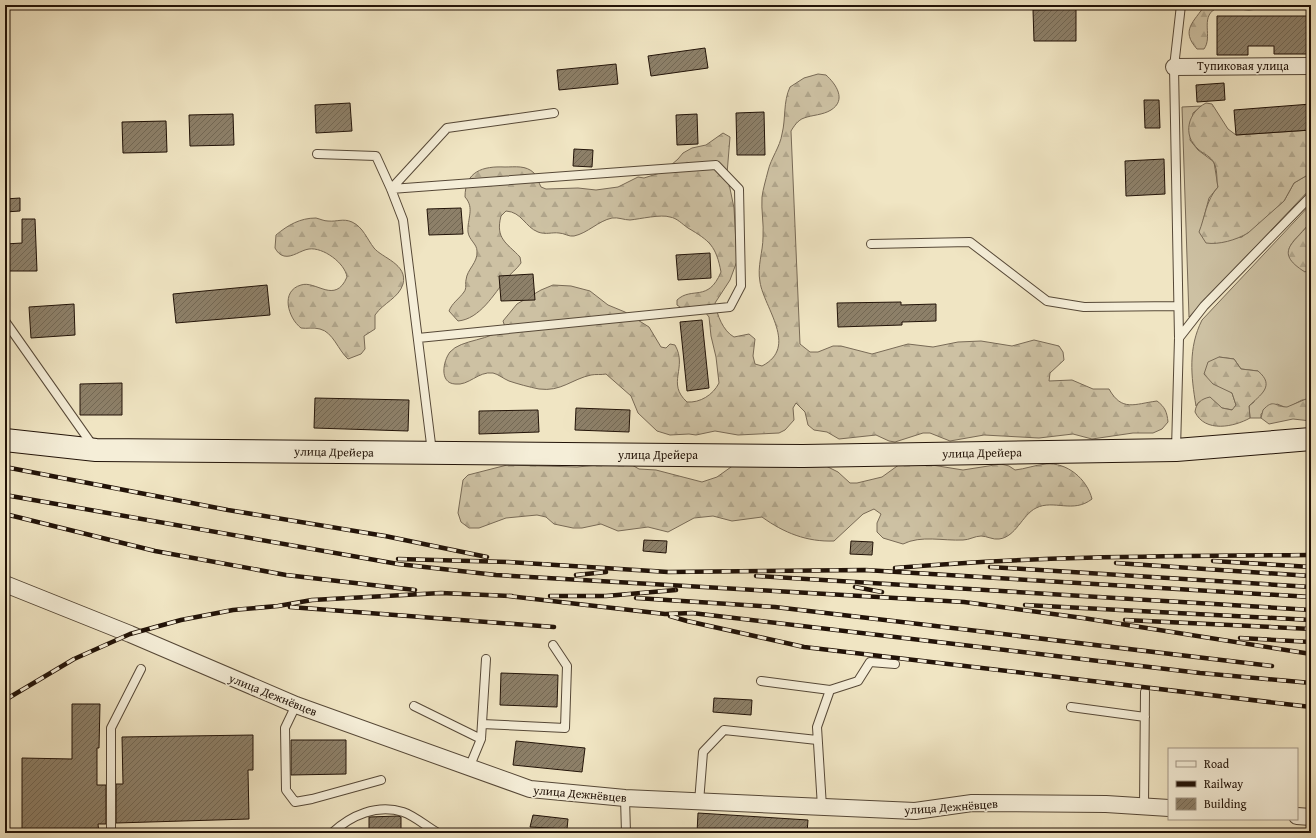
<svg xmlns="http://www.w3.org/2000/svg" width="1316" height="838" font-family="'Gentium Book Plus',serif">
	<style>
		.grass { fill: #cdc1a3; stroke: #786a56 }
		.forest { fill: url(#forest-firs); stroke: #786a56 }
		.building { fill: url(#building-hatch); stroke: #221308 }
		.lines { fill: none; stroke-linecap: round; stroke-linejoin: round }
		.service-casing { stroke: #564837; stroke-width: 10 }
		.minor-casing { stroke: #564837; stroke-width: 18 }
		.secondary-casing { stroke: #221308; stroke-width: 24 }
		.service { stroke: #f5eed8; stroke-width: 8 }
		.minor { stroke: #f5eed8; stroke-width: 16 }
		.secondary { stroke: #f5eed8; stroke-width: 22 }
		.rail-casing { stroke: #221308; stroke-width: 4.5 }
		.rail { stroke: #f5eed8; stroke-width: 3; stroke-dasharray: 9; stroke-linecap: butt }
		.labels { text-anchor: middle; stroke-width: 3; stroke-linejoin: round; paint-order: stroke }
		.street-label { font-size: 12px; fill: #221308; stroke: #f5eed8 }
	</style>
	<defs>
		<pattern id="forest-firs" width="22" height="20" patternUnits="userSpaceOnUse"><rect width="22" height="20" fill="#cdc1a3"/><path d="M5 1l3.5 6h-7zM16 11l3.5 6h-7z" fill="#b0a58b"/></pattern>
		<pattern id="building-hatch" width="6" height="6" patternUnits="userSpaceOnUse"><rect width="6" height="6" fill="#8d8069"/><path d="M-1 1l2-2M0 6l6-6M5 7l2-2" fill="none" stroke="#736854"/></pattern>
	</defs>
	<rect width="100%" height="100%" fill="#f0e5c3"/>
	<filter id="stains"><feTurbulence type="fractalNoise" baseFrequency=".005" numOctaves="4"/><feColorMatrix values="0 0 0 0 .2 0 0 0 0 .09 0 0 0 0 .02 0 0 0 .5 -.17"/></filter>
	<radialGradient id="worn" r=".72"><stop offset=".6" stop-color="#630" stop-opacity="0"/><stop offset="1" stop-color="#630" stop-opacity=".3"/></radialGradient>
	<path class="grass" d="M 1202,106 L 1193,113 L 1190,140 L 1198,150 L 1214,162 L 1218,187 L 1209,198 L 1203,221 L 1235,238 L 1242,237 L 1284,201 L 1294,183 L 1311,173 L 1311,188 L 1189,317 L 1182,107 Z
		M 1311,204 L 1311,221 C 1297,241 1272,251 1305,271 L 1311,268 L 1311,400 L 1302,400 L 1287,408 L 1277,404 L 1261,414 L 1261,418 L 1250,418 L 1249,406 L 1254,402 L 1258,371 L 1241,369 L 1234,359 L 1219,357 L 1226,389 L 1232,393 L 1236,405 L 1233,410 L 1222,408 L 1214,401 L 1199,402 L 1196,406 C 1191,376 1188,348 1202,320 Z"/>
	<path class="forest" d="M 1205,5 L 1267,5 C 1261,7 1255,10 1249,10 C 1238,10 1225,2 1215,9 C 1200,18 1213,37 1204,49 L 1197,49 C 1180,30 1194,22 1205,5 Z
		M 818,74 L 826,75 C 836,84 847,100 831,110 C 823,115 812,115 804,118 C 798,120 794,126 791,131 L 800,344 L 810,352 L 818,352 L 833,346 L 841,346 L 872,354 L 908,344 L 933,347 L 958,342 L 981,341 L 1012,346 L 1034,340 L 1059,346 L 1063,352 L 1064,360 L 1050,373 L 1049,381 L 1072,380 L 1093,389 L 1109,389 C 1122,412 1134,404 1157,401 C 1165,407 1167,412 1168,422 L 1162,429 L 1153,433 L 1133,433 L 1092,439 L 1073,434 L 1039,438 L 984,435 L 950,441 L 930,433 L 923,433 L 895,442 L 889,441 L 876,435 L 839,439 L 827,432 L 814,430 L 808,425 L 805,412 L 796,403 L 793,408 L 794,420 L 785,430 L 779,433 L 738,435 L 715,431 L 696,435 L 689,434 L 670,435 L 657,431 L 638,413 L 631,396 L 606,374 C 601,375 596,374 591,375 C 572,379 561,392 539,389 C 529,387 518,384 509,381 C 504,379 498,374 493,373 C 478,371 469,386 455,384 C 439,383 443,361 450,352 C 461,339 491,341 505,327 L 503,321 L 517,304 L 541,290 L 553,285 L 571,286 L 590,291 L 608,305 L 625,312 L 649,327 L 661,347 L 666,348 L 670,344 L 675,345 C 688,368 666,383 687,402 C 700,403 713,395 719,383 L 716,357 L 711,336 L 709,317 L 705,312 L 683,309 L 677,305 L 677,300 C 692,286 708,303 721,272 C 716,246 710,241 688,228 C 682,224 677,218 670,217 C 661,214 640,219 630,220 C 624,220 618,217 612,218 C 598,221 588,233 574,236 C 569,237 564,233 559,233 C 552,232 546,235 538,232 C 525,227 522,212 506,211 L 501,216 C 495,239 507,243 520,257 L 521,263 C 517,269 511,273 506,279 C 494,294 480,319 458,321 L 449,311 C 452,303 459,299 464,292 C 467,288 465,284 466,280 C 467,269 478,263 477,251 C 477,244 469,240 468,232 C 467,219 475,208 465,197 C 465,171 483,166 505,167 C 515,167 526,165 534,173 C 538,176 538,182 541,187 L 546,189 L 578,188 L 596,190 L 618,187 L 638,177 L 644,178 L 663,172 L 678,159 L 683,153 L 692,148 L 706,145 L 723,133 L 730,137 L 727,174 L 734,208 L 737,261 L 730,280 L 715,303 C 717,315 723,331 734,337 L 749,334 L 755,339 L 753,356 L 755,364 L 762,366 C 799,347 764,308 760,282 C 757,266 763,252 763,237 C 764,224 761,210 762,197 C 763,189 766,179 768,171 C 771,158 780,147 782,134 C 786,118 783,102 790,87 L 804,78 Z
		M 1206,103 L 1212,104 L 1228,129 L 1236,135 L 1311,130 L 1311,173 L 1294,183 L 1284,201 L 1248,233 C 1236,240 1219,245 1206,243 L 1199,232 C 1205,217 1206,200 1218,187 C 1216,179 1218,171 1214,163 C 1211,156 1203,154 1198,149 C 1182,135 1188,112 1206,103 Z
		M 316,218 C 320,219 324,221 328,221 C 337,222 343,218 352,222 C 363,227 367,239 374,248 C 382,258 408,264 403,284 C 399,298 383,303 375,315 L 375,329 L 364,336 L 365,349 L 361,354 L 348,359 C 338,350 333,332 320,329 C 313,327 307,329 301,328 C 288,318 280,291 301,285 C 316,280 335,305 347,277 C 345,263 323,247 309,249 C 301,250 292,258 284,256 C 280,255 277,252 275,248 L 276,235 C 288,225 300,218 316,218 Z
		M 1311,221 L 1311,268 L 1305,272 C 1271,251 1297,242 1311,221 Z
		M 1219,357 L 1234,359 L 1241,369 L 1258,371 C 1276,386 1260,395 1249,406 L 1250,418 C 1234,427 1205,433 1195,412 C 1196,403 1201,399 1210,397 L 1222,408 L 1232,410 L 1236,405 L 1232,393 L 1213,384 L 1204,374 L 1208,362 Z
		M 1306,399 L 1311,400 L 1311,421 L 1293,419 L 1269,424 L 1261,418 L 1263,410 C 1274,398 1275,407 1287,407 Z
		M 738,462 L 824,465 L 838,472 L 850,483 L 857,483 L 882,477 L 900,464 L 932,465 L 963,470 L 1001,464 L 1009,466 L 1015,470 C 1025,469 1035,465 1046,464 C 1067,462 1087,479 1092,499 C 1073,514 1054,499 1036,508 C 1022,515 1016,537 999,539 C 993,540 987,536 981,536 C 975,536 969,540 963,540 C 943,541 921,535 903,544 L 883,538 L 877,532 L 877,523 L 881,514 L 874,509 L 863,514 L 834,541 C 807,542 784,533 762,517 L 732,521 L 713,516 L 694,518 L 668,532 L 648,527 L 618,531 L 601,524 L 582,528 L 573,528 L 554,524 L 546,517 L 537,515 L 506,518 L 479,528 L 469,528 L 461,522 L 458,513 L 463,480 L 468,475 L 507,465 L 577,467 L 609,464 L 632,465 L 639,469 L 656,470 L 702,482 L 717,477 Z"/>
	<path class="building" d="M 1076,9 L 1076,41 L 1034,41 L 1033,10 Z
		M 1217,16 L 1307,16 L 1307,54 L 1274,54 L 1274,46 L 1248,46 L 1248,55 L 1217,55 Z
		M 705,48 L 708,68 L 651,76 L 648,56 Z
		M 616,64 L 618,84 L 559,90 L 557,70 Z
		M 1224,83 L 1225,100 L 1197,102 L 1196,85 Z
		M 1144,100 L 1159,100 L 1160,128 L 1145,128 Z
		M 350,103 L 352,131 L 316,133 L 315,105 Z
		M 1311,104 L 1311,130 L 1236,135 L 1234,110 Z
		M 764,112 L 765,155 L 737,155 L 736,113 Z
		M 233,114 L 234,145 L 190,146 L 189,115 Z
		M 697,114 L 698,144 L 677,145 L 676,115 Z
		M 166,121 L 167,152 L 123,153 L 122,122 Z
		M 574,149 L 593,150 L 592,167 L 573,166 Z
		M 1164,159 L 1165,194 L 1126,196 L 1125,161 Z
		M 20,198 L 20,211 L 5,212 L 5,199 Z
		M 461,208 L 463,234 L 429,235 L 427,209 Z
		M 22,219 L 35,219 L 37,271 L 5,271 L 5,244 L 22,243 Z
		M 710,253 L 711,278 L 678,280 L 676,255 Z
		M 533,274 L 535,300 L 501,301 L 499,276 Z
		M 267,285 L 270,315 L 176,323 L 173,294 Z
		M 901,302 L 901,305 L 936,304 L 936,321 L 902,322 L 902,325 L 838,327 L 837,303 Z
		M 74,304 L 75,335 L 31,338 L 29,307 Z
		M 702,320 L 709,388 L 687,391 L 680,322 Z
		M 122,383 L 122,415 L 80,415 L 80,384 Z
		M 315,398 L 409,400 L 408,431 L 314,428 Z
		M 576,408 L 630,410 L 629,432 L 575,430 Z
		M 538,410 L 539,432 L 479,434 L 479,411 Z
		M 644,540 L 667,541 L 666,553 L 643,551 Z
		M 851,541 L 873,542 L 872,555 L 850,554 Z
		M 501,673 L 558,675 L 557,707 L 500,705 Z
		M 714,698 L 752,700 L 751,715 L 713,712 Z
		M 72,704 L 100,704 L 99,748 L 97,748 L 97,785 L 106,785 L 106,824 L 98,824 L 99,833 L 22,833 L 22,758 L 72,759 Z
		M 253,735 L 253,770 L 248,770 L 249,819 L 116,823 L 116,784 L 123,784 L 122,737 Z
		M 291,740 L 346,740 L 346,774 L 291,775 Z
		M 516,741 L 585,748 L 582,772 L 513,765 Z
		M 698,813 L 808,820 L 807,833 L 697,833 Z
		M 533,815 L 568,819 L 567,829 L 530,827 Z
		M 398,816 L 401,817 L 401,833 L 369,833 L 369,817 Z"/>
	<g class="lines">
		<g class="service-casing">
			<path id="service" d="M 317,154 L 376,156 L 391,189 L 403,220 L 432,452
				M 391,189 L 716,165 L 739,189 L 741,286 L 730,307 L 418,338
				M 391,189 L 447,128 L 554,113
				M 871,244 L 970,242 L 1047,301 L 1084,307 L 1178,306
				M 5,321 L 93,446
				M 1179,338 L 1204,306 L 1311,196
				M 1176,449 L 1179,338 L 1174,67 L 1181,5
				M 761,681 L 830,690 L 858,681 L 870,662 L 895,664
				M 296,705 L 285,728 L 286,790 L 295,802 L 312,799 L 381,780
				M 414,706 L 481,739
				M 1071,707 L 1145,717
				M 482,724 L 565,728 L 567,666 L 553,645
				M 469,768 L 481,739 L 486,659
				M 625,798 L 626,833
				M 699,802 L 703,752 L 724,730 L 817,740
				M 822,807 L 817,727 L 830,690
				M 1144,807 L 1145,692
				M 111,833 L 111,728 L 141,669
				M 332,833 C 351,815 377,804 403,812 C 415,816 427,827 438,833"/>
		</g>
		<g class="minor-casing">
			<path id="minor" d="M 1174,67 L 1311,66
				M 5,584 L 130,634 L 296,705 L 530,789 L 625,798 L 915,811 L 972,803 L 1106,804 L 1169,808
				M 1297,816 L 1311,817"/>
		</g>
		<g class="secondary-casing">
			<path id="secondary" d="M 5,440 L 96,450 L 803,456 L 1176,450 L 1311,439"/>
		</g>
		<use href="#service" class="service"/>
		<use href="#minor" class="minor"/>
		<use href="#secondary" class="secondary"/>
		<g class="rail-casing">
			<path id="rail" d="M 5,467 L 228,510 L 385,536 L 487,557
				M 5,495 L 398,564 L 496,575 L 964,602 L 1083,618 L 1311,654
				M 5,514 L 155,551 L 286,575 L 415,590
				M 398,559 L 508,562 L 668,572 L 865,570 L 1311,597
				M 1213,561 L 1311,567
				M 1116,563 L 1311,576
				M 990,567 L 1311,587
				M 895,568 C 1033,556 1173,556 1311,555
				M 576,575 L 606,572
				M 756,576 L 1311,610
				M 855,587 L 882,592
				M 508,596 L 665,614 L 692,613 L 1200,673 L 1311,683
				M 550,596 L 606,596 L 676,590
				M 636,598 L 775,607 L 1272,666
				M 1025,605 L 1311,620
				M 290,607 L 554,627
				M 670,616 L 687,621 L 804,647 L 1311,707
				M 1125,620 L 1311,629
				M 1240,638 L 1311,642
				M 5,700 L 74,659 L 130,634 L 181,620 L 233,610 L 278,606 L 312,600 L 441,593 L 512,596"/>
		</g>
		<use href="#rail" class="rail"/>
	</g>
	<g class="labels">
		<g class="street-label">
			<text x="1243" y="70">Тупиковая улица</text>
			<text transform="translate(334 452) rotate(1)" y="4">улица Дрейера</text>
			<text transform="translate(982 453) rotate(-1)" y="4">улица Дрейера</text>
			<text x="658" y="459">улица Дрейера</text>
			<text transform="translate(273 695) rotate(22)" y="4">улица Дежнёвцев</text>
			<text transform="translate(580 794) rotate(5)" y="4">улица Дежнёвцев</text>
			<text transform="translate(951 807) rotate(-4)" y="4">улица Дежнёвцев</text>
		</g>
	</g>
	<rect width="1316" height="838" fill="none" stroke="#f0e5c3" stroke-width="20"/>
	<rect x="6" y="6" width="1304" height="826" fill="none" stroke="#221308" stroke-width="2"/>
	<rect x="10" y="10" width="1296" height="818" fill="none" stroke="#221308"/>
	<rect x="1168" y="748" width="130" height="72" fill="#f5eed8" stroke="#a19685"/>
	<rect x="1176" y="761" width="20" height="6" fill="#f5eed8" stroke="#a19685"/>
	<text x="1204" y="768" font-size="12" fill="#221308">Road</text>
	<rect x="1176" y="781" width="20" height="6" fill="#221308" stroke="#a19685"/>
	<text x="1204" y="788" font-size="12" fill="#221308">Railway</text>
	<rect x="1176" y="798" width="20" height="12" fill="url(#building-hatch)" stroke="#a19685"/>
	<text x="1204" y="808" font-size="12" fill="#221308">Building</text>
	<rect width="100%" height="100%" filter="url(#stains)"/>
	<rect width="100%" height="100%" fill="url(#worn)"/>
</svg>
